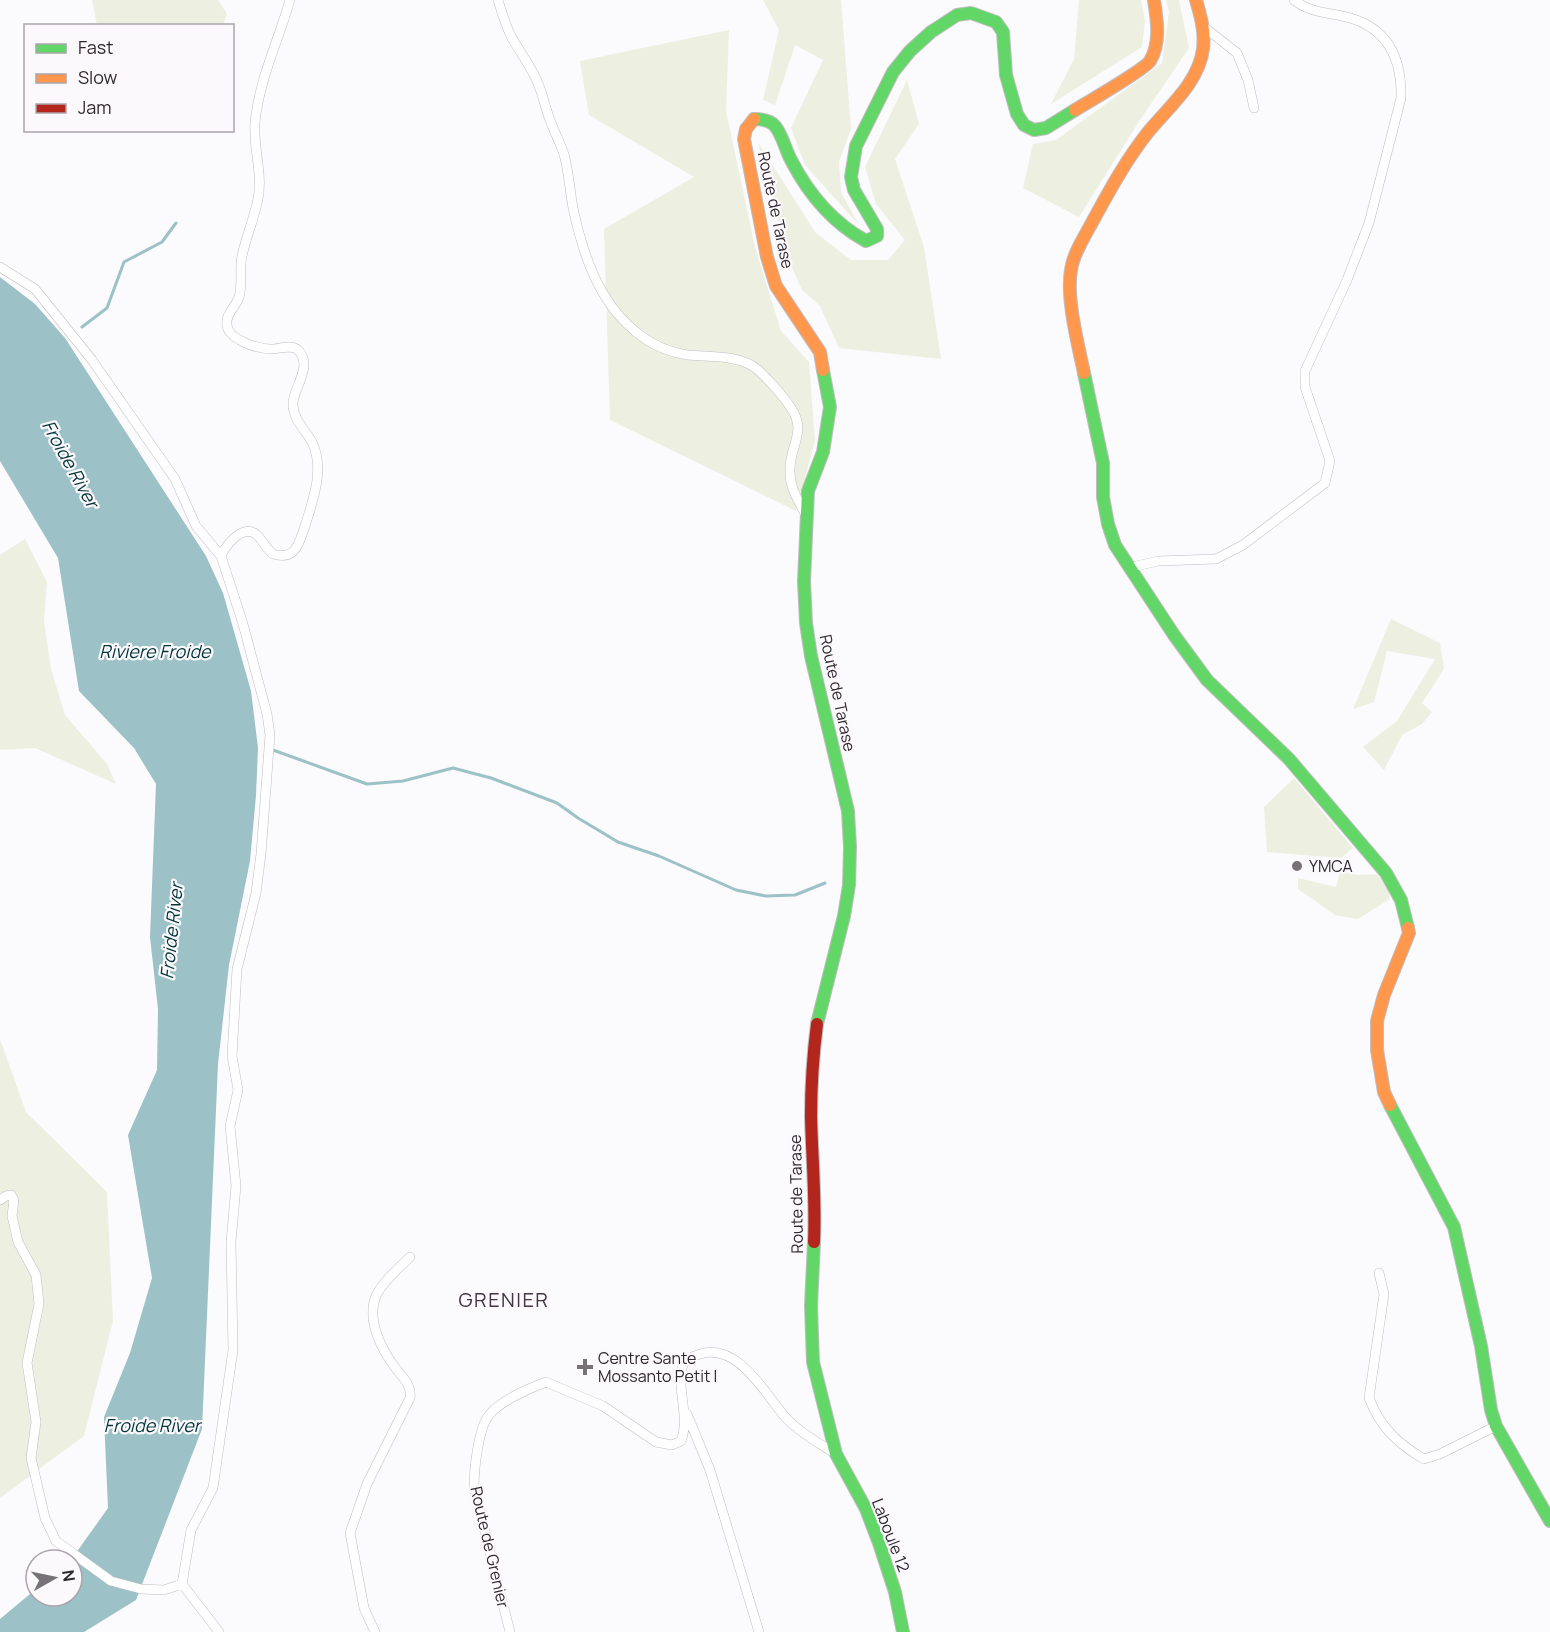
<svg xmlns="http://www.w3.org/2000/svg" width="1550" height="1632" font-family="Manrope,sans-serif">
	<style>
		.green { fill: #edf0e1 }
		.water { fill: #9cc1c6 }
		.lines { fill: none; stroke-linecap: round; stroke-linejoin: round }
		.stream { stroke: #9cc1c6; stroke-width: 3 }
		.street-casing { stroke: #c0bdc1; stroke-width: 10 }
		.fast-casing { stroke: #c0bdc1; stroke-width: 14 }
		.slow-casing { stroke: #c0bdc1; stroke-width: 14 }
		.jam-casing { stroke: #c0bdc1; stroke-width: 14 }
		.street { stroke: #fefeff; stroke-width: 9 }
		.fast { stroke: #63d668; stroke-width: 12 }
		.slow { stroke: #ff974d; stroke-width: 12 }
		.jam { stroke: #b3261e; stroke-width: 12 }
		.poi-dot { fill: #767277; stroke: #fcf9fd; stroke-width: 2 }
		.labels { text-anchor: middle; stroke-width: 4.5; stroke-linejoin: round; paint-order: stroke }
		.street-label { font-size: 16px; fill: #2e282f; stroke: #fcf9fd }
		.poi-label { font-size: 16px; fill: #2e282f; stroke: #fcf9fd; text-anchor: start }
		.water-label { font-size: 18px; font-style: italic; fill: #01353b; stroke: #fcf9fd }
		.quarter-label { font-size: 20px; letter-spacing: 1.5px; fill: #443646; stroke: #fcf9fd }
	</style>
	<rect width="100%" height="100%" fill="#fbfafc"/>
	<path class="green" d="M 92,0 L 218,0 L 227,14 L 223,25 L 97,25 Z
		M 763,0 L 841,0 L 851,129 L 839,162 L 841,192 L 859,225 L 805,165 L 791,128 L 823,60 L 795,45 L 775,105 L 763,100 L 779,30 Z
		M 1079,0 L 1141,0 L 1145,21 L 1142,47 L 1051,104 L 1074,59 Z
		M 1166,0 L 1179,0 L 1189,48 L 1138,123 L 1079,217 L 1023,188 L 1033,144 L 1056,140 L 1162,63 L 1169,12 Z
		M 729,30 L 726,111 L 755,247 L 781,331 L 809,362 L 815,441 L 796,511 L 610,420 L 604,229 L 694,177 L 589,115 L 580,61 Z
		M 907,80 L 919,124 L 895,159 L 924,247 L 941,359 L 839,348 L 820,306 L 802,290 L 786,254 L 758,142 L 815,232 L 851,260 L 888,260 L 905,240 L 876,204 L 865,167 Z
		M 25,539 L 47,582 L 44,621 L 51,669 L 65,715 L 107,764 L 116,784 L 35,748 L 0,750 L 0,555 Z
		M 1391,619 L 1440,643 L 1444,669 L 1422,703 L 1432,712 L 1422,724 L 1402,735 L 1384,770 L 1363,747 L 1397,721 L 1435,659 L 1387,651 L 1374,702 L 1353,709 Z
		M 1294,778 L 1353,848 L 1341,858 L 1267,852 L 1264,807 Z
		M 1340,872 L 1359,875 L 1377,874 L 1388,890 L 1390,899 L 1358,919 L 1335,915 L 1298,889 L 1298,878 L 1336,887 Z
		M 0,1039 L 26,1112 L 107,1192 L 113,1321 L 84,1436 L 0,1498 Z"/>
	<path class="water" d="M 0,277 L 35,304 L 65,338 L 206,556 L 223,593 L 251,691 L 258,748 L 256,795 L 250,861 L 229,965 L 218,1064 L 202,1429 L 136,1600 L 84,1632 L 0,1632 L 0,1619 L 36,1589 L 36,1596 L 72,1596 L 71,1560 L 108,1508 L 104,1417 L 130,1353 L 152,1278 L 128,1135 L 157,1070 L 158,1009 L 150,937 L 156,784 L 134,748 L 79,691 L 58,558 L 0,461 Z"/>
	<g class="lines">
		<path class="stream" d="M 82,327 L 107,308 L 124,262 L 162,242 L 176,223
			M 273,750 L 367,784 L 403,781 L 453,768 L 491,778 L 557,803 L 578,818 L 618,842 L 659,856 L 736,890 L 766,896 L 795,895 L 825,883"/>
		<g class="street-casing">
			<path id="street" d="M 498,0 C 502,13 506,27 512,38 C 521,54 533,69 539,86 C 544,98 546,112 552,125 C 556,136 562,146 565,158 C 569,175 570,191 573,208 C 583,254 598,301 635,331 C 650,344 668,352 688,355 C 709,357 732,355 751,365 C 761,370 784,397 791,408 C 807,431 790,446 790,469 C 789,487 798,500 806,515
				M 1204,27 L 1237,53 L 1248,80 L 1254,108
				M 0,267 L 35,289 L 92,360 L 175,479 L 196,526 L 221,556 L 243,624 L 267,714 L 270,735 L 261,854 L 256,893 L 237,969 L 232,1056 L 238,1090 L 230,1126 L 236,1186 L 231,1242 L 233,1350 L 213,1488 L 191,1530 L 182,1584
				M 221,556 C 226,545 243,523 257,535 C 263,541 266,548 273,554 C 296,561 299,543 305,526 C 313,500 325,469 312,442 C 305,429 292,419 293,402 C 295,386 313,365 298,350 C 292,344 279,349 271,349 C 259,349 228,340 227,325 C 225,314 236,307 239,297 C 243,284 239,269 242,256 C 246,237 254,219 258,199 C 263,174 253,148 255,122 C 260,77 278,42 290,0
				M 1132,567 L 1158,561 L 1216,559 L 1243,545 L 1325,483 L 1330,461 L 1305,387 L 1305,371 L 1347,280 L 1369,223 L 1401,98 C 1402,56 1386,25 1342,16 C 1324,12 1309,12 1294,0
				M 0,1200 L 6,1196 L 11,1195 L 14,1200 L 12,1216 L 18,1242 L 36,1275 L 39,1304 L 27,1363 L 36,1422 L 31,1458 L 45,1518 L 56,1541 L 111,1581 L 141,1589 L 164,1590 L 182,1584 L 219,1632
				M 1379,1273 L 1384,1294 L 1369,1398 C 1380,1427 1398,1444 1424,1459 L 1440,1454 L 1496,1426
				M 687,1414 L 710,1470 L 759,1632
				M 375,1632 L 364,1608 L 350,1533 L 367,1484 L 410,1398 C 412,1386 404,1379 397,1370 C 382,1351 366,1320 376,1296 C 382,1282 399,1268 410,1257
				M 510,1632 L 474,1488 C 474,1470 478,1429 489,1415 C 500,1401 530,1388 546,1382 L 603,1406 L 656,1442 L 672,1445 L 681,1441 C 691,1416 674,1382 684,1363 C 688,1358 694,1356 700,1354 C 739,1342 766,1396 787,1419 C 800,1433 819,1443 836,1454"/>
		</g>
		<g class="fast-casing">
			<path id="fast" d="M 754,119 C 762,119 770,120 775,126 C 783,136 785,149 791,160 C 808,193 833,223 866,241 L 877,236 L 877,229 L 854,190 L 851,177 L 856,146 L 893,72 L 910,51 L 931,32 L 957,15 L 971,13 L 996,22 L 1003,32 L 1006,75 L 1017,114 L 1024,125 L 1034,130 L 1046,128 L 1075,110
				M 1084,373 L 1103,463 L 1103,497 L 1108,524 L 1115,545 L 1174,635 L 1207,680 L 1289,759 L 1386,873 L 1401,900 L 1408,928
				M 817,1024 L 844,916 L 849,885 L 850,847 L 848,811 L 811,656 L 806,623 L 804,581 L 808,491 L 823,452 L 830,407 L 823,370
				M 1390,1105 L 1454,1227 L 1481,1346 L 1491,1410 L 1496,1426 L 1550,1521
				M 814,1242 L 811,1306 L 813,1362 L 836,1454 L 866,1509 L 879,1543 L 895,1592 L 903,1632"/>
		</g>
		<g class="slow-casing">
			<path id="slow" d="M 1075,110 C 1088,102 1144,70 1150,61 C 1161,43 1157,19 1154,0
				M 754,119 L 746,129 L 744,139 L 767,257 L 776,286 L 820,352 L 823,370
				M 1084,373 C 1078,344 1066,298 1071,270 C 1073,255 1082,241 1089,228 C 1107,195 1125,161 1149,131 C 1169,107 1199,82 1203,49 C 1205,31 1201,17 1196,0
				M 1390,1105 L 1384,1092 L 1377,1050 L 1377,1021 L 1384,995 L 1409,933 L 1408,928"/>
		</g>
		<g class="jam-casing">
			<path id="jam" d="M 814,1242 C 816,1200 812,1158 811,1117 C 811,1085 813,1055 817,1024"/>
		</g>
		<use href="#street" class="street"/>
		<use href="#fast" class="fast"/>
		<use href="#slow" class="slow"/>
		<use href="#jam" class="jam"/>
	</g>
	<g class="poi-dot">
		<circle cx="1297" cy="866" r="6"/>
		<path d="M582 1358h6v6h6v6h-6v6h-6v-6h-6v-6h6z"/>
	</g>
	<g class="labels">
		<g class="street-label">
			<text transform="translate(776 210) rotate(78)" y="6">Route de Tarase</text>
			<text transform="translate(838 693) rotate(78)" y="6">Route de Tarase</text>
			<text transform="translate(796 1194) rotate(-91)" y="6">Route de Tarase</text>
			<text transform="translate(891 1535) rotate(69)" y="6">Laboule 12</text>
			<text transform="translate(490 1547) rotate(77)" y="6">Route de Grenier</text>
		</g>
		<g class="poi-label">
			<text x="1309" y="872">YMCA</text>
			<text x="598" y="1364">Centre Sante<tspan x="598" dy="18">Mossanto Petit I</tspan></text>
		</g>
		<g class="water-label">
			<text transform="translate(70 464) rotate(61)" y="6">Froide River</text>
			<text x="155" y="658">Riviere Froide</text>
			<text transform="translate(172 931) rotate(-84)" y="6">Froide River</text>
			<text x="152" y="1432">Froide River</text>
		</g>
		<g class="quarter-label">
			<text x="504" y="1307">GRENIER</text>
		</g>
	</g>
	<rect x="24" y="24" width="210" height="108" fill="#fcf9fd" stroke="#aaa5ab" stroke-width="1.5"/>
	<rect x="36" y="44" width="30" height="9" fill="#63d668" stroke="#aaa5ab" stroke-width="1.5"/>
	<text x="78" y="54" font-size="18" fill="#2e282f">Fast</text>
	<rect x="36" y="74" width="30" height="9" fill="#ff974d" stroke="#aaa5ab" stroke-width="1.5"/>
	<text x="78" y="84" font-size="18" fill="#2e282f">Slow</text>
	<rect x="36" y="104" width="30" height="9" fill="#b3261e" stroke="#aaa5ab" stroke-width="1.5"/>
	<text x="78" y="114" font-size="18" fill="#2e282f">Jam</text>
	<g transform="translate(54 1578) rotate(81)"><circle r="28" fill="#fcf9fd" stroke="#aaa5ab" stroke-width="1.5"/>
	<path d="M0-4.5L10 22L0 15L-10 22Z" fill="#767277"/>
	<text y="-9" font-size="16" font-weight="bold" text-anchor="middle" fill="#2e282f">N</text>
	</g>
</svg>
